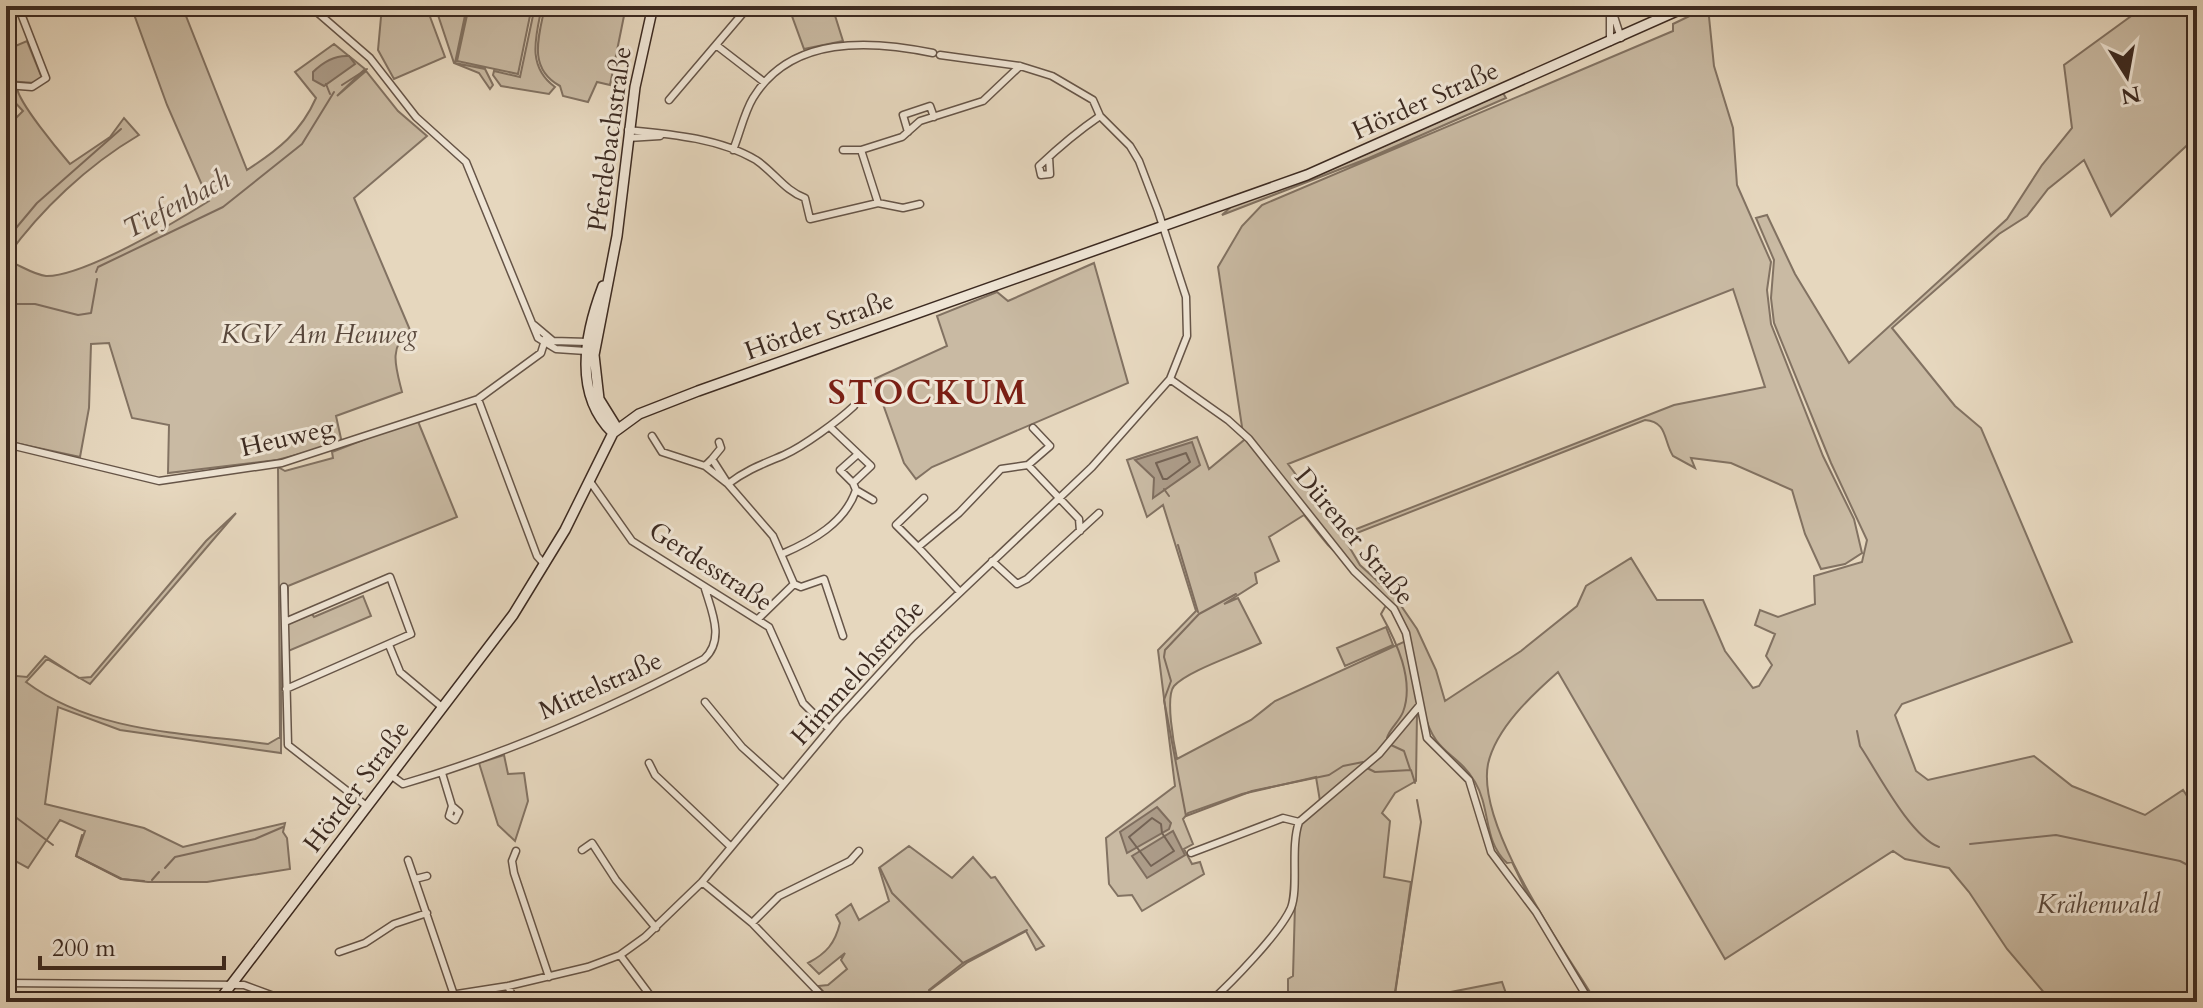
<svg xmlns="http://www.w3.org/2000/svg" width="2203" height="1008" font-family="Cardo,serif">
	<style>
		.green { fill: #c9baa3; stroke: #827262; stroke-width: 2; fill-rule: evenodd }
		.water { fill: #ac9c89; stroke: #7f6e5f; stroke-width: 2 }
		.lines { fill: none; stroke-linecap: round; stroke-linejoin: round }
		.shore { stroke: #746355; stroke-width: 2 }
		.stream { stroke: #7f6e5f; stroke-width: 2 }
		.street-casing { stroke: #665548; stroke-width: 9 }
		.secondary-casing { stroke: #3c2a21; stroke-width: 12 }
		.street { stroke: #efe5d5; stroke-width: 6 }
		.secondary { stroke: #efe5d5; stroke-width: 9 }
		.labels { text-anchor: middle; stroke-width: 6; stroke-linejoin: round; paint-order: stroke }
		.street-label { font-size: 26px; fill: #3c2a21; stroke: #efe5d5 }
		.park-label { font-size: 26px; font-style: italic; fill: #58473b; stroke: #efe5d5 }
		.water-label { font-size: 28px; font-style: italic; fill: #5e4c40; stroke: #efe5d5 }
		.district-label { font-size: 34px; font-weight: bold; letter-spacing: 2px; fill: #7a1f14; stroke: #efe5d5 }
	</style>
	<rect width="100%" height="100%" fill="#e6d7be"/>
	<filter id="stains"><feTurbulence type="fractalNoise" baseFrequency=".0025" numOctaves="4"/><feColorMatrix values="0 0 0 0 .2 0 0 0 0 .09 0 0 0 0 .02 0 0 0 .5 -.17"/></filter>
	<radialGradient id="worn" r=".72"><stop offset=".6" stop-color="#630" stop-opacity="0"/><stop offset="1" stop-color="#630" stop-opacity=".3"/></radialGradient>
	<path class="green" d="M 131,6 L 182,6 L 247,170 C 278,150 301,132 316,98 L 295,72 L 334,44 L 365,69 L 337,96 L 366,71 L 398,111 L 427,136 L 354,198 L 410,330 C 388,347 396,368 402,392 L 336,416 L 342,443 L 277,460 L 168,473 L 169,425 L 132,418 L 109,343 L 91,344 L 89,408 L 80,457 L 6,441 L 6,260 C 18,264 34,275 46,276 C 83,277 177,221 209,201 L 167,105 Z
		M 382,6 L 426,6 L 445,57 L 394,79 L 378,50 Z
		M 435,6 L 467,6 L 455,63 L 485,69 L 493,85 L 490,89 L 479,73 L 454,63 Z
		M 469,6 L 532,6 L 518,74 L 457,61 Z
		M 535,6 L 542,6 C 536,36 526,66 555,87 L 549,94 L 501,86 L 493,75 L 494,71 L 520,77 Z
		M 545,6 L 626,6 L 610,85 L 597,82 L 588,102 L 563,96 L 560,86 C 527,68 539,36 545,6 Z
		M 775,6 L 832,6 L 843,41 L 804,49 L 789,8 Z
		M 2145,6 L 2197,6 L 2197,136 L 2111,216 L 2084,160 L 2048,189 L 2027,216 L 1999,234 L 1892,328 L 1955,406 L 1981,428 L 2072,642 L 1902,704 L 1895,715 L 1916,771 L 1928,780 L 2034,756 L 2072,786 L 2145,815 L 2183,790 L 2197,811 L 2197,1002 L 2052,1002 L 2007,949 L 1969,892 L 1949,868 L 1905,859 L 1893,851 L 1725,959 L 1558,672 C 1532,695 1496,728 1488,764 C 1476,827 1563,947 1596,1002 L 1528,895 L 1512,862 L 1507,863 C 1483,841 1491,809 1475,782 C 1457,751 1435,756 1424,712 L 1417,713 L 1416,781 L 1395,793 L 1382,813 L 1390,821 L 1384,877 L 1411,882 L 1395,995 L 1425,997 L 1502,982 L 1509,1002 L 1288,1002 L 1288,979 L 1293,976 L 1297,834 L 1301,822 L 1321,807 L 1316,777 L 1242,794 L 1188,813 L 1183,819 L 1193,844 L 1184,849 L 1192,864 L 1200,862 L 1204,874 L 1142,911 L 1132,895 L 1118,896 L 1109,884 L 1106,838 L 1175,786 L 1158,650 L 1196,611 L 1163,505 L 1147,517 L 1127,460 L 1197,437 L 1209,469 L 1244,440 L 1218,267 L 1242,226 L 1262,205 L 1673,31 L 1673,24 L 1708,7 L 1714,66 L 1733,128 L 1737,185 L 1771,262 L 1767,290 L 1771,324 L 1823,456 L 1854,519 L 1862,553 L 1845,564 L 1821,569 L 1805,534 L 1792,490 L 1731,463 L 1691,458 L 1695,468 L 1673,456 C 1663,440 1668,422 1645,420 L 1344,538 L 1360,565 L 1395,597 L 1417,629 L 1436,670 L 1445,701 L 1521,651 L 1577,606 L 1586,586 L 1631,558 L 1657,600 L 1703,600 L 1725,651 L 1753,688 L 1759,686 L 1772,665 L 1766,656 L 1775,634 L 1755,625 L 1760,610 L 1778,617 L 1815,604 L 1814,576 L 1862,562 L 1867,540 L 1831,463 L 1774,323 L 1771,298 L 1774,260 L 1756,218 L 1767,215 L 1795,274 L 1849,363 L 2007,219 L 2042,165 L 2072,128 L 2064,65 ZM 1733,289 L 1765,387 L 1674,405 L 1341,535 L 1288,464 ZM 1304,515 C 1312,525 1320,536 1328,545 C 1361,579 1396,591 1406,641 L 1275,701 L 1251,720 L 1177,759 C 1174,745 1165,697 1174,686 C 1189,670 1237,655 1261,643 L 1238,598 L 1224,604 L 1257,583 L 1255,573 L 1279,561 L 1269,537 Z
		M 27,41 L 42,78 L 35,83 L 6,81 L 6,50 Z
		M 8,87 L 17,88 C 19,103 58,150 70,164 L 110,137 L 124,118 L 139,135 C 88,165 40,210 6,258 L 6,128 L 23,111 L 10,97 Z
		M 1503,93 L 1506,98 L 1369,158 L 1222,215 L 1233,205 L 1334,168 Z
		M 1094,263 L 1128,383 L 932,467 L 916,479 L 904,463 L 874,379 L 947,346 L 937,316 L 997,292 L 1008,301 Z
		M 417,419 L 457,517 L 288,586 L 288,606 L 282,606 L 281,753 L 120,730 L 58,707 L 45,804 L 144,828 L 183,847 L 285,823 L 283,832 L 287,838 L 290,869 L 207,882 L 148,882 L 122,879 L 76,856 L 85,831 L 60,820 L 28,868 L 6,856 L 6,675 L 27,677 L 45,656 L 79,678 L 91,677 L 206,541 L 236,513 L 90,684 L 47,659 L 26,682 C 94,733 187,733 268,744 L 280,737 L 278,467 L 285,471 L 333,458 L 332,452 Z
		M 363,596 L 371,616 L 286,652 L 288,623 L 311,613 L 314,617 Z
		M 1386,627 L 1393,645 L 1345,666 L 1337,648 Z
		M 504,755 L 508,774 L 524,773 L 528,801 L 515,841 L 498,825 L 479,763 Z
		M 909,846 L 952,878 L 973,857 L 991,878 L 995,877 L 1044,946 L 1036,950 L 1026,931 L 968,962 L 929,991 L 933,1002 L 833,1002 L 818,986 L 828,985 L 847,969 L 841,960 L 845,953 L 819,974 L 808,963 C 827,953 835,943 840,923 L 836,915 L 851,904 L 859,920 L 889,901 L 879,868 Z"/>
	<path class="water" d="M 349,56 L 355,64 L 324,86 L 313,80 L 313,72 C 323,62 335,55 349,56 Z
		M 1192,442 L 1200,465 L 1153,498 L 1154,478 L 1135,460 Z
		M 1157,807 L 1171,823 L 1169,829 L 1127,853 L 1120,832 Z
		M 1173,831 L 1185,855 L 1147,878 L 1132,856 Z"/>
	<g class="lines">
		<path class="shore" d="M 1186,453 L 1190,462 L 1167,479 L 1163,479 L 1156,463 Z
			M 1152,818 L 1161,824 L 1162,833 L 1174,851 L 1151,866 L 1129,837 Z"/>
		<path class="stream" d="M 326,84 L 330,94
			M 342,85 L 367,69
			M 6,240 L 37,203 L 121,129
			M 96,272 L 98,267 L 223,207 L 302,144 L 334,92
			M 6,304 L 35,304 L 78,315 L 91,313 L 97,279
			M 1164,489 L 1169,496
			M 1178,545 L 1198,612
			M 1236,594 L 1199,614 L 1165,650 L 1164,657 L 1171,681 L 1164,700 L 1186,816 L 1252,791 L 1329,775 L 1343,766 L 1363,762
			M 1385,607 L 1381,614 C 1396,641 1415,680 1403,712 C 1399,722 1389,729 1387,738
			M 1857,731 L 1860,746 C 1878,773 1910,836 1939,847
			M 1391,745 L 1404,751 L 1410,769
			M 1367,768 L 1375,772 L 1411,770 L 1415,783
			M 6,810 L 53,845
			M 82,835 L 76,856 L 121,879 L 144,881
			M 1970,844 L 2056,835 L 2180,861 L 2197,870
			M 165,868 L 175,857 L 255,839 L 283,827
			M 880,868 L 892,893 L 963,963
			M 152,880 L 159,872
			M 929,990 L 963,963 L 1027,930
			M 1395,992 L 1421,822 L 1417,800
			M 1395,999 L 1396,1002
			M 912,1002 L 926,992"/>
		<g class="street-casing">
			<path id="street" d="M 310,6 L 370,58 L 416,117 L 466,162 L 538,338 L 556,349 L 586,351
				M 1611,7 L 1621,38
				M 1610,42 L 1610,6
				M 716,45 L 764,82
				M 6,85 L 32,87 L 46,78 L 18,6
				M 669,100 L 749,6
				M 628,130 C 670,134 719,138 756,160 C 774,172 785,191 805,198 L 810,219 L 878,203 L 903,208 L 920,204
				M 908,132 L 903,115 L 930,106 L 934,117
				M 628,138 L 660,136
				M 733,150 C 740,133 744,113 753,98 C 791,35 871,40 933,53
				M 843,150 L 861,150 L 902,137 L 920,121 L 983,101 L 1020,66
				M 861,150 L 878,203
				M 1049,157 L 1050,174 L 1041,175 L 1039,166 C 1059,147 1078,131 1100,116
				M 534,325 L 553,341 L 588,342
				M 1170,379 L 1228,420 L 1249,439 L 1354,571 L 1394,609 L 1406,633 L 1427,738 L 1469,780 L 1491,852 L 1536,912 L 1590,1002
				M 478,399 L 537,556 L 545,565
				M 652,436 L 662,452 L 705,466 L 728,484
				M 6,444 L 159,481 L 282,463 L 478,399 L 541,353 L 546,337
				M 712,459 L 721,448 L 719,442
				M 1028,465 L 1050,446 L 1033,428
				M 705,466 L 712,459 L 728,484
				M 589,480 L 632,541 L 769,627 L 803,703 L 829,729
				M 853,483 L 840,470 L 858,454
				M 856,490 L 873,500
				M 924,498 L 896,525 L 918,547 L 959,513 L 1001,469 L 1028,465 L 1079,519 L 1080,531
				M 918,547 L 959,591
				M 782,554 C 812,541 845,523 856,490 L 853,483 L 871,466 L 831,428
				M 992,561 L 1017,584 L 1027,579 L 1099,513
				M 794,584 L 801,587 L 824,579 L 843,636
				M 284,587 L 288,745 L 368,807
				M 758,619 L 794,584 L 773,536 L 728,484 C 746,470 763,464 784,455 C 804,446 838,421 854,406
				M 285,622 L 390,577 L 411,634 L 286,689
				M 389,645 L 400,672 L 443,708
				M 705,702 L 742,747 L 783,784
				M 649,763 L 655,775 L 731,847
				M 442,773 L 452,806 L 449,816 L 455,820 L 459,812 L 452,806
				M 392,776 L 403,784 C 506,754 609,709 704,659 C 725,640 712,612 705,589
				M 582,850 L 592,843 L 616,880 L 656,928
				M 516,851 L 512,861 L 514,873 L 549,977
				M 1191,853 L 1283,818 L 1299,822
				M 408,860 L 454,995
				M 415,879 L 427,876
				M 702,882 L 752,923 L 828,1002
				M 752,923 L 779,896 L 850,861 L 859,851
				M 339,952 L 365,943 L 394,924 L 427,913
				M 620,955 L 655,1002
				M 6,983 L 244,985 L 290,1002
				M 508,986 L 515,1002
				M 406,1002 L 508,986 L 588,967 L 620,955 L 645,937 L 702,882 L 838,719 L 913,637 L 1092,467 L 1170,379 L 1187,336 L 1186,297 L 1158,211 L 1139,161 L 1130,146 L 1100,116 L 1093,100 L 1052,76 L 1020,66 L 940,55
				M 1210,1002 C 1231,983 1280,933 1291,908 C 1299,887 1290,848 1299,822 L 1379,754 L 1420,705"/>
		</g>
		<g class="secondary-casing">
			<path id="secondary" d="M 603,286 C 585,333 573,394 613,433
				M 617,428 L 599,399 L 594,355 L 617,236 L 635,87 L 653,6
				M 218,1002 L 513,615 L 565,530 L 613,433 L 639,414 L 698,391 L 1307,175 L 1688,6"/>
		</g>
		<use href="#street" class="street"/>
		<use href="#secondary" class="secondary"/>
	</g>
	<g class="labels">
		<g class="street-label">
			<text transform="translate(1425 100) rotate(-24)" y="9">Hörder Straße</text>
			<text transform="translate(609 139) rotate(-82)" y="9">Pferdebachstraße</text>
			<text transform="translate(819 325) rotate(-20)" y="9">Hörder Straße</text>
			<text transform="translate(287 437) rotate(-13)" y="9">Heuweg</text>
			<text transform="translate(1355 536) rotate(50)" y="9">Dürener Straße</text>
			<text transform="translate(711 566) rotate(33)" y="9">Gerdesstraße</text>
			<text transform="translate(857 672) rotate(-48)" y="9">Himmelohstraße</text>
			<text transform="translate(600 685) rotate(-24)" y="9">Mittelstraße</text>
			<text transform="translate(356 786) rotate(-53)" y="9">Hörder Straße</text>
		</g>
		<g class="park-label">
			<text x="319" y="343">KGV Am Heuweg</text>
			<text x="2098" y="913">Krähenwald</text>
		</g>
		<g class="water-label">
			<text transform="translate(176 203) rotate(-28)" y="10">Tiefenbach</text>
		</g>
		<g class="district-label">
			<text x="928" y="404">STOCKUM</text>
		</g>
	</g>
	<rect width="2203" height="1008" fill="none" stroke="#e6d7be" stroke-width="32"/>
	<rect x="8" y="8" width="2187" height="992" fill="none" stroke="#3c2a21" stroke-width="4"/>
	<rect x="16" y="16" width="2171" height="976" fill="none" stroke="#3c2a21" stroke-width="2"/>
	<g transform="translate(2127 76) rotate(169)" stroke="#efe5d5" stroke-width="6" paint-order="stroke">
	<path d="M0-6L14 30L0 20L-14 30Z" fill="#3c2a21"/>
	<text y="-12" font-size="22" font-weight="bold" text-anchor="middle" fill="#3c2a21">N</text>
	</g>
	<path d="M40 956v12h184v-12" fill="none" stroke="#3c2a21" stroke-width="4"/>
	<text x="52" y="956" font-size="24" fill="#3c2a21" stroke="#efe5d5" stroke-width="6" paint-order="stroke">200 m</text>
	<rect width="100%" height="100%" filter="url(#stains)"/>
	<rect width="100%" height="100%" fill="url(#worn)"/>
</svg>
